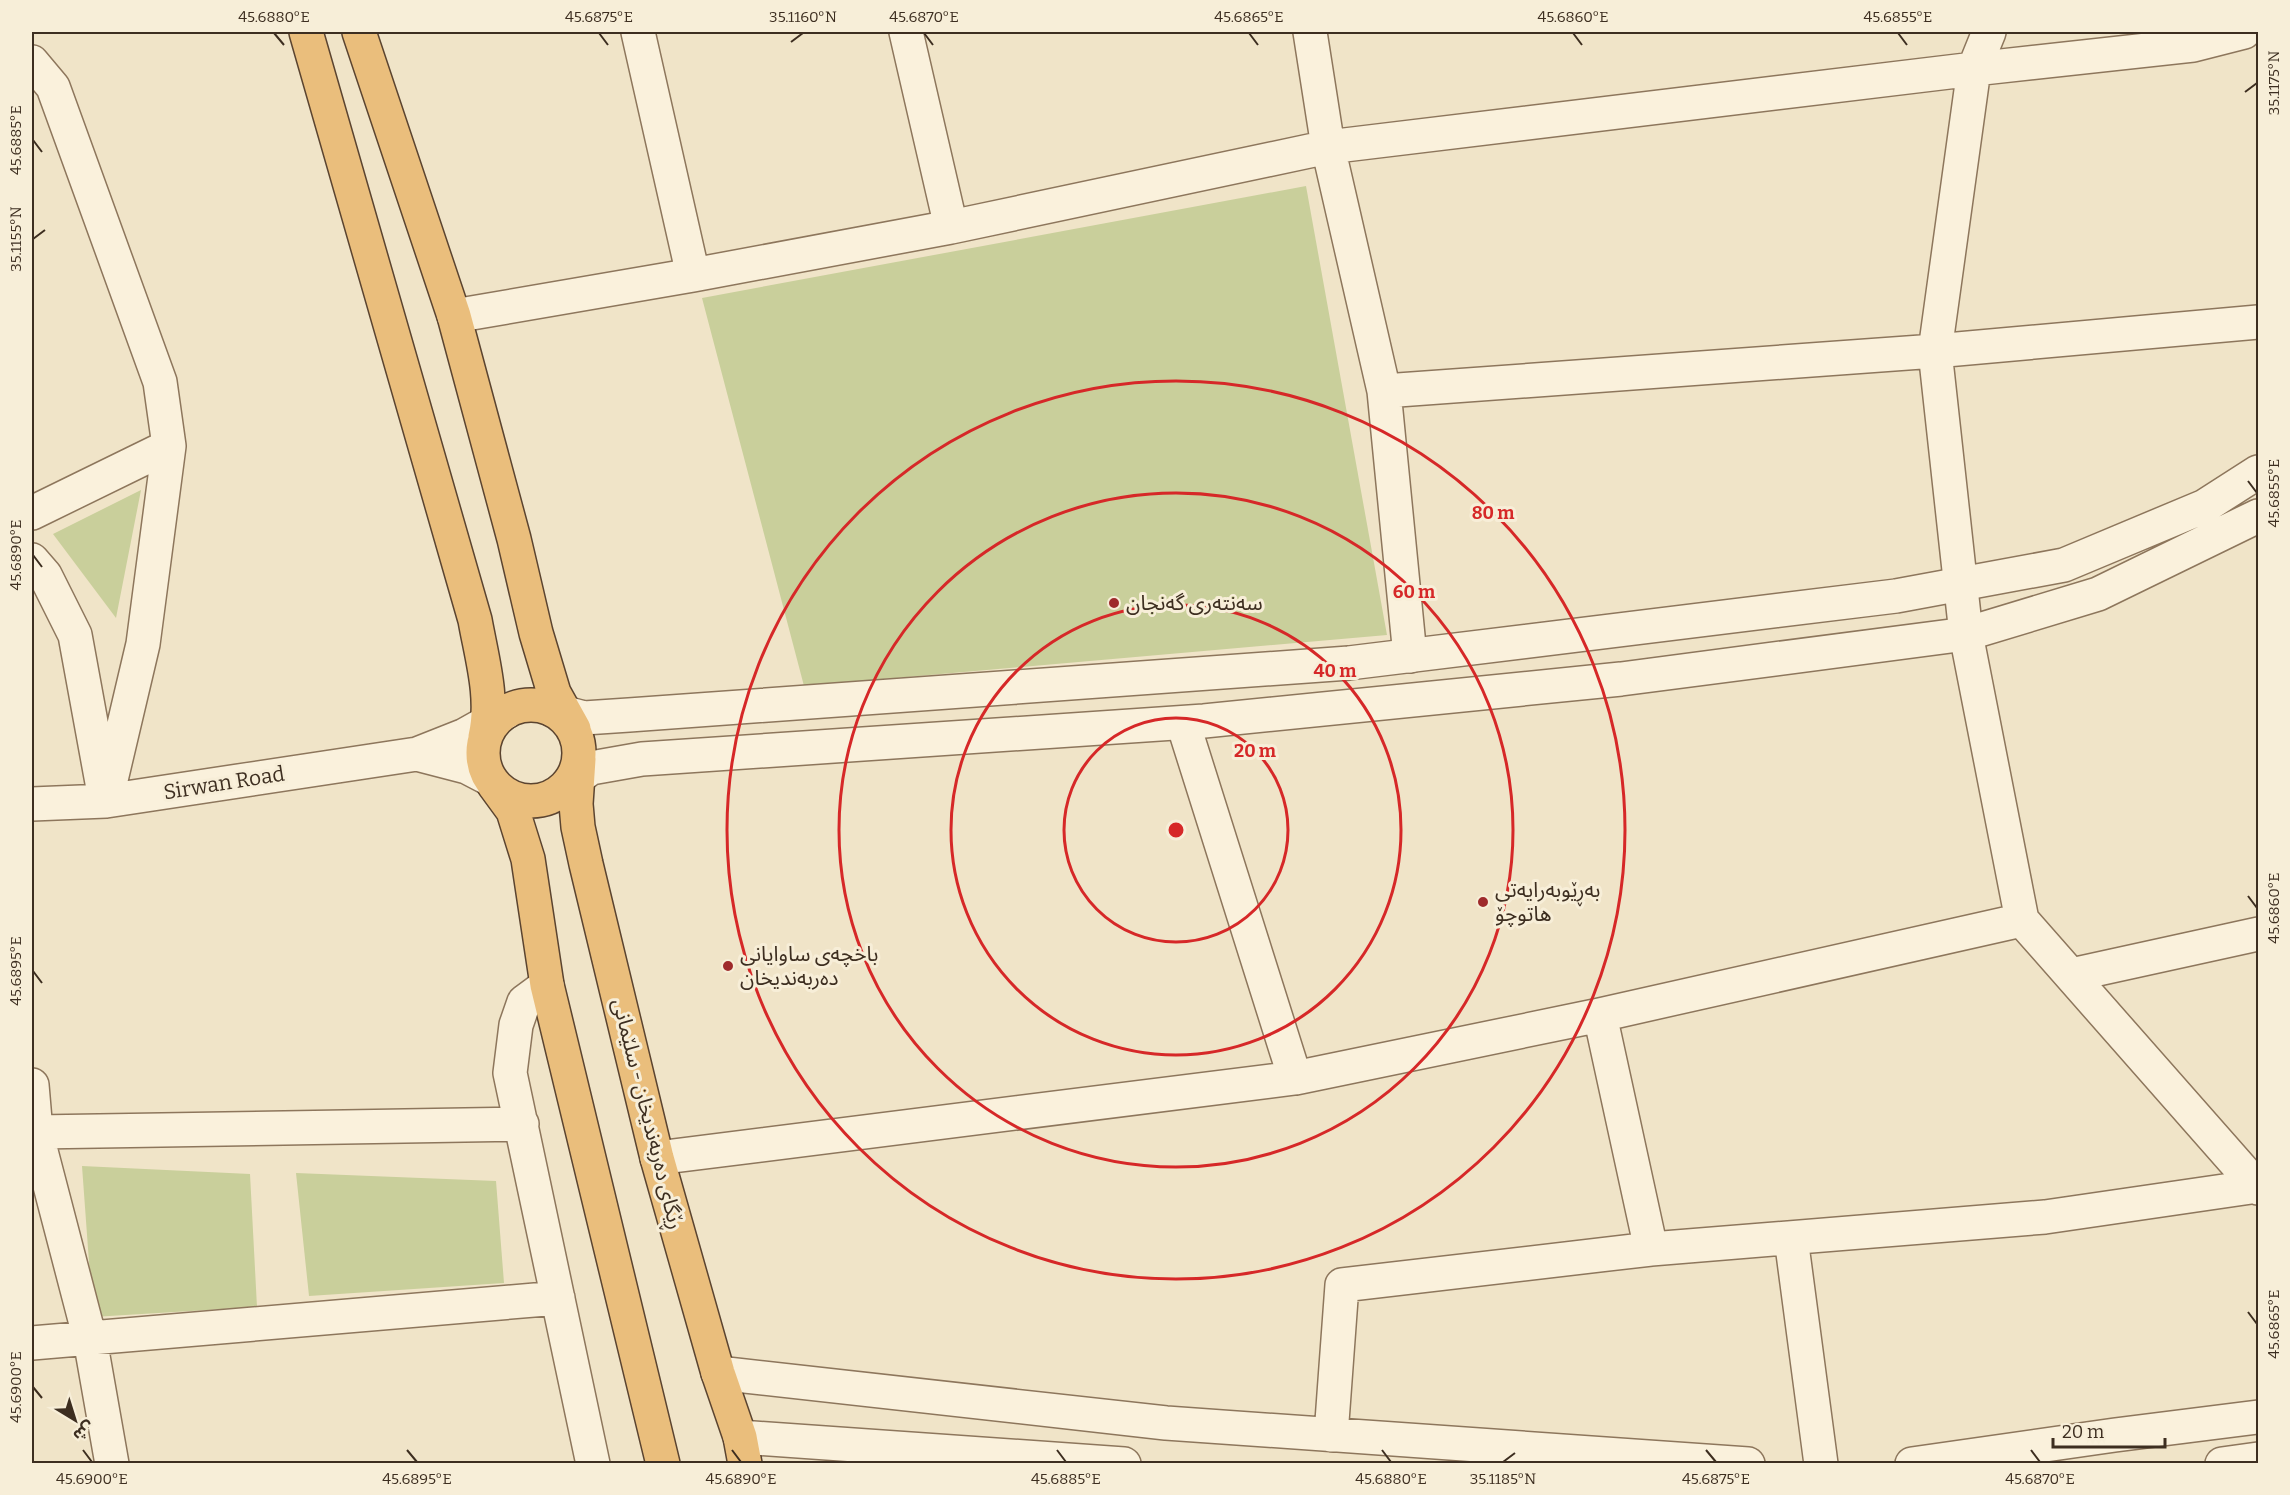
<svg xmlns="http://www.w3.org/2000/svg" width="2290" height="1495" font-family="Bitter,'Noto Sans Arabic',serif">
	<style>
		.green { fill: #c9cf9b }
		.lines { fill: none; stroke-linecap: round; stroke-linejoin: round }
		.minor-casing { stroke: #8d765c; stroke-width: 36 }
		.tertiary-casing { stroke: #8d765c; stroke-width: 36 }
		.trunk-casing { stroke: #5b4430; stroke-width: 36 }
		.minor { stroke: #faf1dc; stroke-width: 33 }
		.tertiary { stroke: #faf1dc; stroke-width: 33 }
		.trunk { stroke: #eabe7c; stroke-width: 33 }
		.ticks { fill: none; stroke: #3d2e20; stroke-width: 2 }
		.ring { fill: none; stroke: #d62828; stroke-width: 3 }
		.poi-dot { fill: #9e2a2b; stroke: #f7eed8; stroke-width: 2 }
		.labels { text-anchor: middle; stroke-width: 6; stroke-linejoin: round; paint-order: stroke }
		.poi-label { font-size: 21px; fill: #3d2e20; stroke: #f7eed8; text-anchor: start }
		.street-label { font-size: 21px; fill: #3d2e20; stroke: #f7eed8 }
		.centre { fill: #d62828; stroke: #f7eed8; stroke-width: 3 }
		.ring-label { font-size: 18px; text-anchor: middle; font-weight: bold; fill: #d62828; stroke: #f7eed8; stroke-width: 6; stroke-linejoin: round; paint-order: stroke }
		.neatline { fill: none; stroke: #3d2e20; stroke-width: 2 }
		.ticks-label { font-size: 15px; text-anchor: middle; fill: #3d2e20 }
	</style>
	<rect width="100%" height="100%" fill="#f0e4c8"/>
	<path class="green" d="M 1306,186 L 1387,635 L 804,686 L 702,298 Z
		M 141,490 L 116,618 L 53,534 Z
		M 82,1166 L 250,1174 L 257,1307 L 93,1317 Z
		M 296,1173 L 496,1181 L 504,1283 L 309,1296 Z"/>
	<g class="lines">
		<g class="minor-casing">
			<path id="minor" d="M 638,32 L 693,275
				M 906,32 L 951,227
				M 1310,32 L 1328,147 L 1384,391 L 1410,656
				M 1989,32 L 1974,69 L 1935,351 L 1966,634 L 2022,920 L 2258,1188
				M 32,62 L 53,87 L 160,382 L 169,446 L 143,644 L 106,801
				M 454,316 L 693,275 L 951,227 L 1328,147 L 1974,69 L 2193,45 L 2244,32
				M 1384,391 L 1935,351 L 2258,322
				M 32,513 L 169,446
				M 32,560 L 45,575 L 75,635 L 103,788
				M 1183,723 L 1295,1078
				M 417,754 L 467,767 L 490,779
				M 32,804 L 106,801 L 417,754 L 465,735 L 506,712
				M 2071,975 L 2258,934
				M 547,985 L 524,1002 L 516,1025 L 510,1073 L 593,1464
				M 1600,1015 L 1651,1249
				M 32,1085 L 36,1132 L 90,1339 L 112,1464
				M 36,1132 L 522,1124
				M 657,1158 L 1295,1078 L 1600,1015 L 2022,920
				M 1791,1238 L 1821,1464
				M 32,1343 L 558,1298
				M 718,1373 L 1166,1423 L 1748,1464
				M 1331,1435 L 1342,1285 L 1651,1249 L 2045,1217 L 2258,1186
				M 740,1437 L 1124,1464
				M 1912,1464 L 2115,1435 L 2258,1417
				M 2222,1464 L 2258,1459"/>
		</g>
		<g class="tertiary-casing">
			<path id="tertiary" d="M 551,709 L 584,718 L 629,715 L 1349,663 L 1896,596 L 2064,565 L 2205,506 L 2258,472
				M 569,784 L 591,768 L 642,759 L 1204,721 L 1621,679 L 1966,634 L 2098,594 L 2258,516"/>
		</g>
		<g class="trunk-casing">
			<path id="trunk" d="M 306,32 L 475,620 C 482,659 494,698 485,737
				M 359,32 L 454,316 L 514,539 L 536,633 L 554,693 L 574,729
				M483 753a48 48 0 1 1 96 0a48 48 0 1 1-96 0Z
				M 579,759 L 576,804 L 578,827 L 586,864 L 657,1158 L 718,1373 L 740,1437 L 745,1464
				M 494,785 L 513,811 L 528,859 L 547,985 L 663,1464"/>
		</g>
		<use href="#minor" class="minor"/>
		<use href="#tertiary" class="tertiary"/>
		<use href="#trunk" class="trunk"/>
	</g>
	<path class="ticks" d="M 274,33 L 284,45M 599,33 L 608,45M 924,33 L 933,45M 1249,33 L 1258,45M 1573,33 L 1582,45M 1898,33 L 1907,45M 791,42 L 803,33M 2245,92 L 2257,83M 33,140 L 42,152M 33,239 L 45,230M 2248,481 L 2257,493M 33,555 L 42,567M 2248,896 L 2257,908M 33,971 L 42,983M 2248,1312 L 2257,1324M 33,1387 L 42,1398M 83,1450 L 92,1462M 407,1450 L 417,1462M 732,1450 L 741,1462M 1057,1450 L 1066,1462M 1382,1450 L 1391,1462M 1706,1450 L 1716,1462M 2031,1450 L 2040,1462M 1503,1462 L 1515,1453"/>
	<g class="ring">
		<circle cx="1176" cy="830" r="112"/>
		<circle cx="1176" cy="830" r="225"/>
		<circle cx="1176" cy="830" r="337"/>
		<circle cx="1176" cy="830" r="449"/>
	</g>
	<g class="poi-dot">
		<circle cx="1114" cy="603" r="6"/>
		<circle cx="1483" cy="902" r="6"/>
		<circle cx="728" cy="966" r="6"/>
	</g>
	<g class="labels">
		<g class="poi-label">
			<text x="1126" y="610">سەنتەری گەنجان</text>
			<text x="1495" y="897">بەڕێوبەرایەتی<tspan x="1495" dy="24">هاتوچۆ</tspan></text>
			<text x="740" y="961">باخچەی ساوایانی<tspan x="740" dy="24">دەربەندیخان</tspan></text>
		</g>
		<g class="street-label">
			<text transform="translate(224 783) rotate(-9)" y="7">Sirwan Road</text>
			<text transform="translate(648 1114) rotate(76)" y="7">ڕێگای دەربەندیخان - سلێمانی</text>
		</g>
	</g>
	<circle cx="1176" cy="830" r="9" class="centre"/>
	<g class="ring-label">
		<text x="1493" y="519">80 m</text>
		<text x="1414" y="598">60 m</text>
		<text x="1335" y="677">40 m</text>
		<text x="1255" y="757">20 m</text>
	</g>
	<rect width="2290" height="1495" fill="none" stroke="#f7eed8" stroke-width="66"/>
	<g transform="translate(75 1420) rotate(142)" stroke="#f7eed8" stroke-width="4.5" paint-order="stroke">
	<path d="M0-4.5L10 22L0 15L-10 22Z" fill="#3d2e20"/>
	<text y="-9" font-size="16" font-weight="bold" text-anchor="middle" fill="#3d2e20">ش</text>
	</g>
	<path d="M2053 1438v9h112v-9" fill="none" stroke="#3d2e20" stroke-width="3"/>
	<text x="2062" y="1438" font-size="18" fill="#3d2e20" stroke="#f7eed8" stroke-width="4.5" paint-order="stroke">20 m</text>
	<rect x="33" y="33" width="2224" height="1429" class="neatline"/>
	<g class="ticks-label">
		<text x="274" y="22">45.6880°E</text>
		<text x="599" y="22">45.6875°E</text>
		<text x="803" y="22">35.1160°N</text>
		<text x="924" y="22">45.6870°E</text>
		<text x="1249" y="22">45.6865°E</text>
		<text x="1573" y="22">45.6860°E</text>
		<text x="1898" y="22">45.6855°E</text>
		<text transform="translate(2274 83) rotate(-90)" y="5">35.1175°N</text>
		<text transform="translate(16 140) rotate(-90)" y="5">45.6885°E</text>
		<text transform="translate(16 239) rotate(-90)" y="5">35.1155°N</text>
		<text transform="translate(2274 493) rotate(-90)" y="5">45.6855°E</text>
		<text transform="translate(16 555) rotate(-90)" y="5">45.6890°E</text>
		<text transform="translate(2274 908) rotate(-90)" y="5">45.6860°E</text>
		<text transform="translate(16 971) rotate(-90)" y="5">45.6895°E</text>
		<text transform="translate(2274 1324) rotate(-90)" y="5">45.6865°E</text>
		<text transform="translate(16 1387) rotate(-90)" y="5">45.6900°E</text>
		<text x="92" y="1484">45.6900°E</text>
		<text x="417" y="1484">45.6895°E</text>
		<text x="741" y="1484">45.6890°E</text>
		<text x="1066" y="1484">45.6885°E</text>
		<text x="1391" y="1484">45.6880°E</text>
		<text x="1503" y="1484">35.1185°N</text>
		<text x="1716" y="1484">45.6875°E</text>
		<text x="2040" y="1484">45.6870°E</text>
	</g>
</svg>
